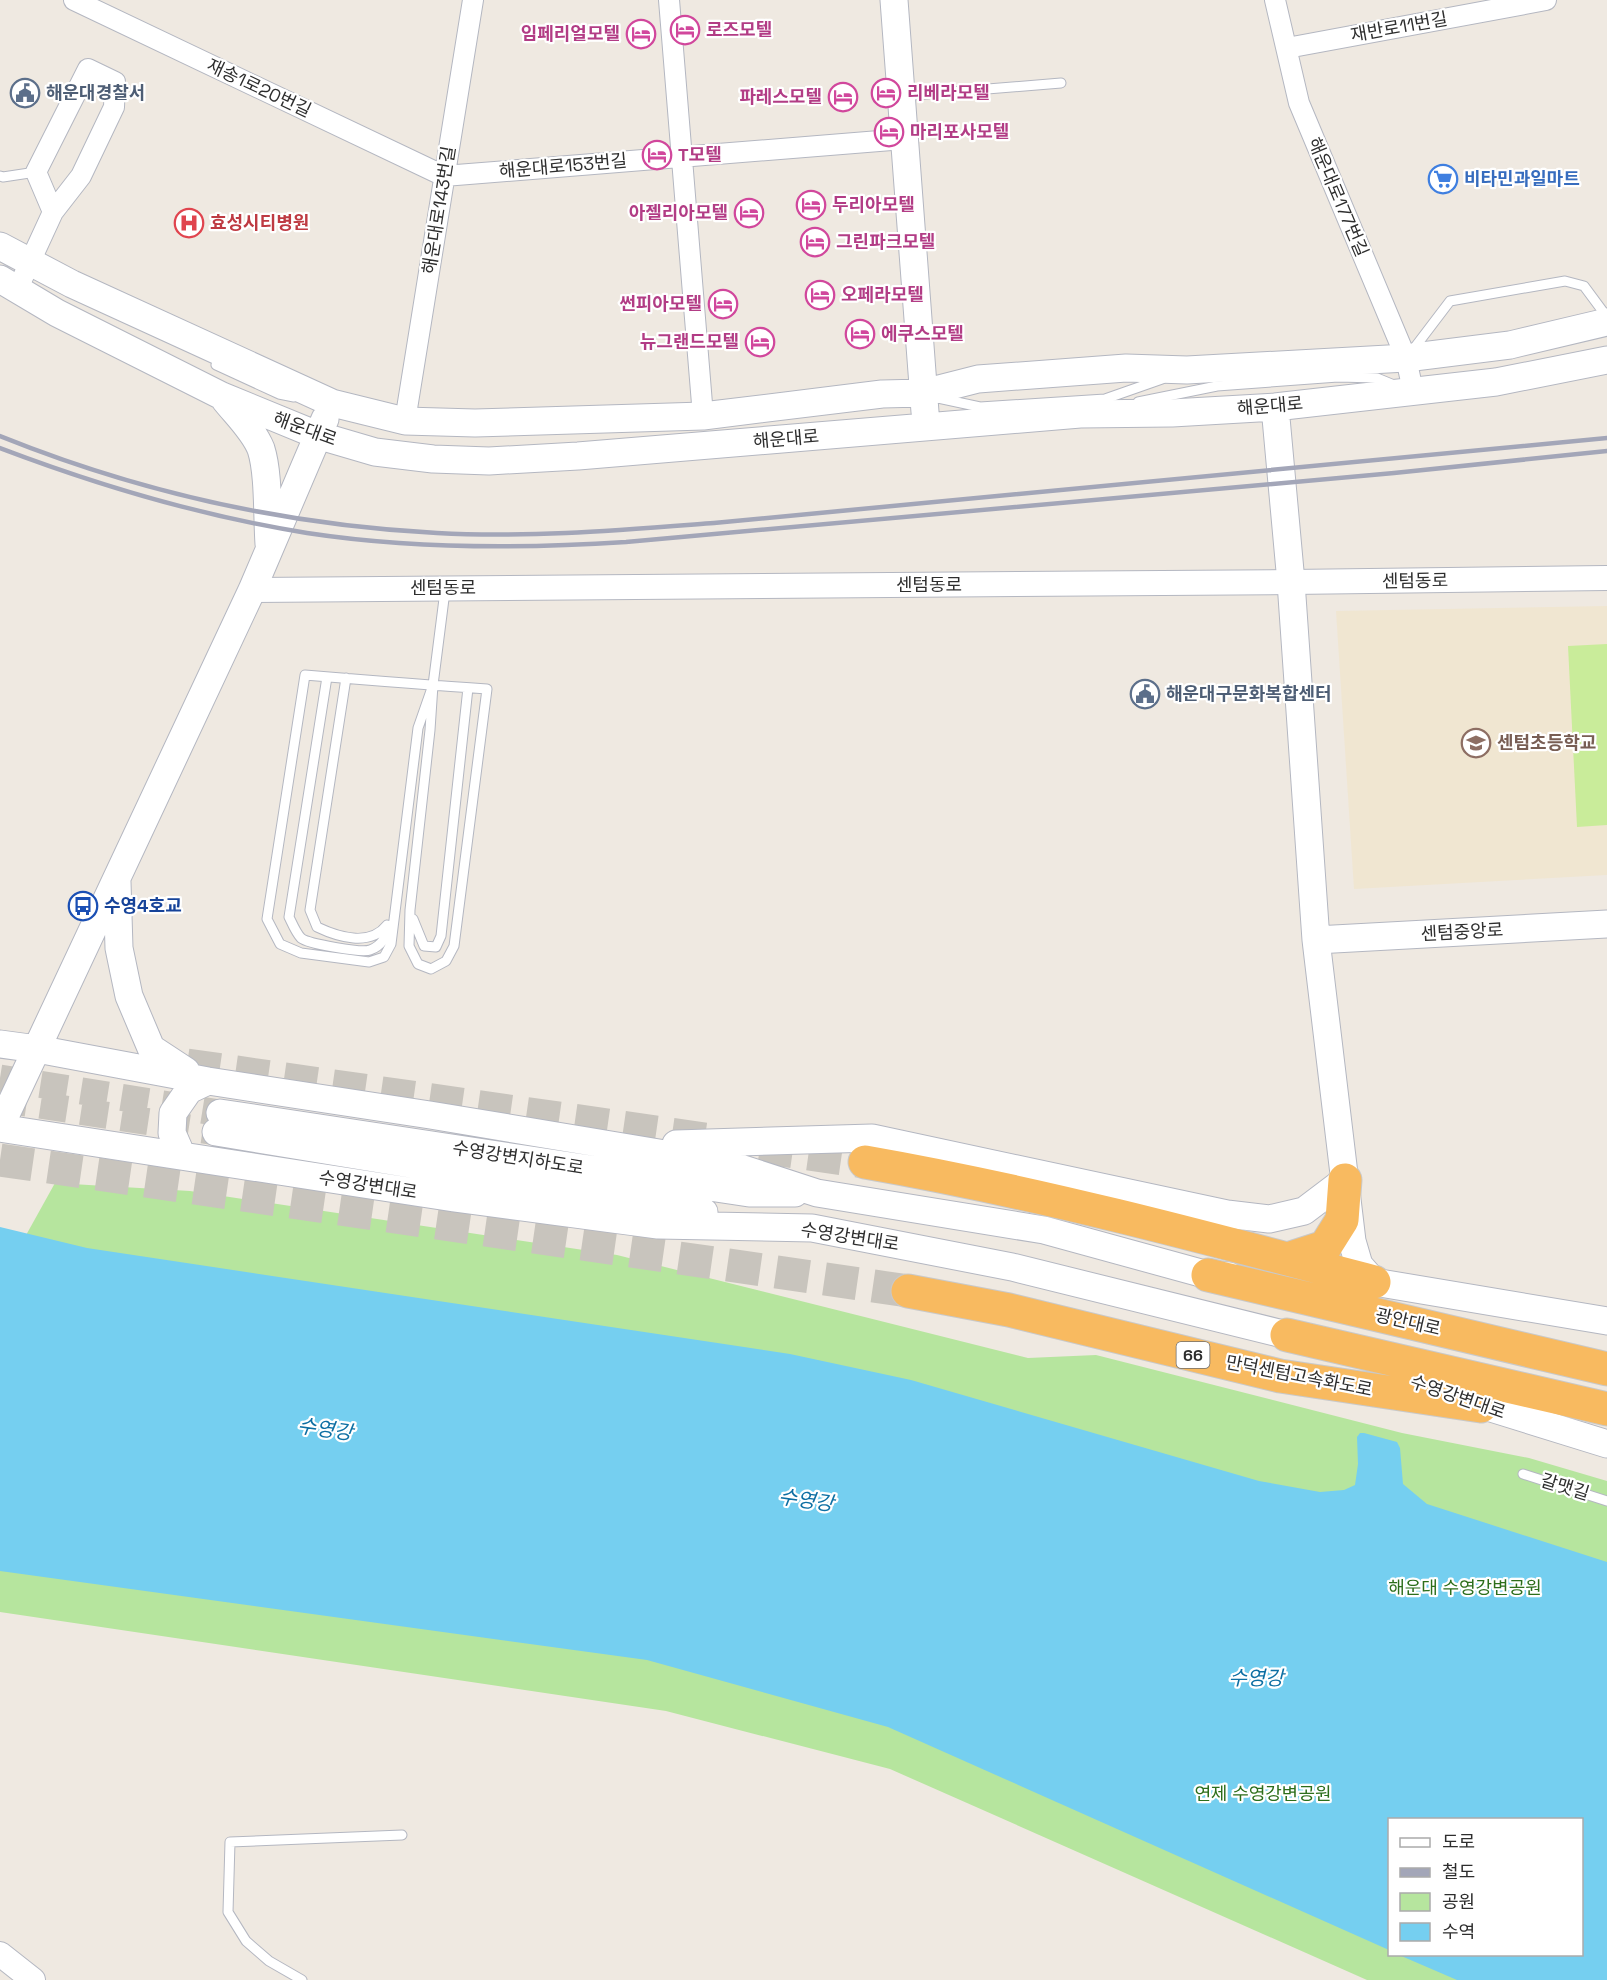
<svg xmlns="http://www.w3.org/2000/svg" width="1607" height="1980" font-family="'Space Grotesk','Noto Sans KR',sans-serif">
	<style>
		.education { fill: #f0e6d1 }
		.green { fill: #b6e59e; fill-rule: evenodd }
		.pitch { fill: #c9ec9a }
		.water { fill: #75cff0 }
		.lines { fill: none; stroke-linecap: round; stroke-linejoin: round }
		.secondary-tunnel { stroke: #c8c4bd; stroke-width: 27; stroke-dasharray: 27 14; stroke-linecap: butt }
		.trunk-tunnel { stroke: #c8c4bd; stroke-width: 33; stroke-dasharray: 33 16; stroke-linecap: butt }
		.service-casing { stroke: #b4b7c1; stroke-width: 11 }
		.minor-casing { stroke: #b4b7c1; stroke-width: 22 }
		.tertiary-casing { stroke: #b4b7c1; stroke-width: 26 }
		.secondary-casing { stroke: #b4b7c1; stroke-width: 29 }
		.trunk-casing { stroke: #c9c9c9; stroke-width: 35 }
		.service { stroke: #fff; stroke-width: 9 }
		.minor { stroke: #fff; stroke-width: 20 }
		.tertiary { stroke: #fff; stroke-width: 24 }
		.secondary { stroke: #fff; stroke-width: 27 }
		.trunk { stroke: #f8ba60; stroke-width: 33 }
		.rail { stroke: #a3a6b8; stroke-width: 4.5 }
		.labels { text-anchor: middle; stroke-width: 4.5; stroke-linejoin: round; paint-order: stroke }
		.shield { fill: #fff; stroke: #6d6d6d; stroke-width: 1.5 }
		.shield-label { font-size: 16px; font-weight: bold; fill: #2e2e2e }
		.street-label { font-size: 18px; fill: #2e2e2e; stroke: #fff }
		.hotel-label { font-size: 18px; font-weight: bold; fill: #b23c85; stroke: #fff; text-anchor: start }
		.service-label { font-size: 18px; font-weight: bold; fill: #4e5e75; stroke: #fff; text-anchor: start }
		.shop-label { font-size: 18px; font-weight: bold; fill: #366cbe; stroke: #fff; text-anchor: start }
		.health-label { font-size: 18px; font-weight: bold; fill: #be3a42; stroke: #fff; text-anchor: start }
		.education-label { font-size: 18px; font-weight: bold; fill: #785e54; stroke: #fff; text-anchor: start }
		.transit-label { font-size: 18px; font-weight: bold; fill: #164399; stroke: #fff; text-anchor: start }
		.park-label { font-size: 18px; fill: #2c6e1b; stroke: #fff }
		.water-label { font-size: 20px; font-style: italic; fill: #0d6fa3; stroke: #fff }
	</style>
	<rect width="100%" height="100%" fill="#efe9e1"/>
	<path class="education" d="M 1607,606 L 1607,875 L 1354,889 L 1336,611 Z"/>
	<path class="green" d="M 55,1183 L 190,1191 L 617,1255 L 1028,1358 L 1096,1355 L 1402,1433 L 1529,1458 L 1607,1481 L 1607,1980 L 1367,1980 L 890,1769 L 666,1711 L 0,1612 L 0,1282 ZM 1390,1820 L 1582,1820 L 1582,1954 L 1390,1954 Z"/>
	<path class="pitch" d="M 1607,644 L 1607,825 L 1577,827 L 1568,646 Z"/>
	<path class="water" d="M 0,1227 L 87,1248 L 790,1354 L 911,1380 L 1259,1481 L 1320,1492 L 1344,1490 L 1355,1485 L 1358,1464 L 1357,1437 L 1360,1433 L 1364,1433 L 1397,1442 L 1400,1448 L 1403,1484 L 1427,1504 L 1607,1562 L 1607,1980 L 1457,1980 L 1399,1955 L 1582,1954 L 1582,1820 L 1390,1820 L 1389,1950 L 888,1727 L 647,1660 L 0,1571 Z"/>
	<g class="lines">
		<path class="secondary-tunnel" d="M 0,1078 L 220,1113
			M 0,1099 L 216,1132"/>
		<path class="trunk-tunnel" d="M 187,1065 L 712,1140
			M 760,1147 L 865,1162
			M 0,1160 L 908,1291"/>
		<g class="service-casing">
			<path id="service" d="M 902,96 L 1061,83
				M 0,176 L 3,177 L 36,172
				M 1412,351 L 1450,301 L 1565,281 L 1584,286 L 1607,317
				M 216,365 L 279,394 L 294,397
				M 938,398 L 980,407 L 1105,399 L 1162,379
				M 1138,402 L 1217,386 L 1338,377 L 1377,378 L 1394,385
				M 327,677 L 289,917 C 292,923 296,933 301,938 C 308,944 362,953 370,950 C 382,946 387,935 391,925
				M 346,678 L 310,910 L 317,927 C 338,937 370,947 387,925
				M 433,685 L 418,728 L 391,944 L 384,957 L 369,962 L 301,953 L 280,944 L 267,919 L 305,675 C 365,680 426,685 487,689 L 454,946 L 446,961 L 431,969 L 418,964 L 409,946 L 410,910 L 430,730 L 433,685 L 445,591
				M 413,919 L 424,946 L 436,947 L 441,936 L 468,688
				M 1523,1474 L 1607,1501
				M 302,1980 L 269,1961 L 246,1941 L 228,1912 L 230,1842 L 402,1835"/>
		</g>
		<g class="minor-casing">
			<path id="minor" d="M 74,0 L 444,176 L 904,139
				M 669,0 L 703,416
				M 1275,0 L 1299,103 L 1406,358 L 1413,391
				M 1287,48 L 1546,0
				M 18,288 L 53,212 L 81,176 L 114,107 L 115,82 L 88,69 L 36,172 L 53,212
				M 405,421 L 473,0"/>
		</g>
		<g class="tertiary-casing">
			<path id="tertiary" d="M 252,590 L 1291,582 L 1607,578
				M 0,1954 L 33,1980"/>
		</g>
		<g class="secondary-casing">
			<path id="secondary" d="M 894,0 L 925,412
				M 0,246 L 72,284 L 332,403 L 405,421 L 475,423 L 703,416 L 882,394 L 923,393 L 978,379 L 1126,368 L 1187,370 L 1406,358 L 1510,345 L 1607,322
				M 0,279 L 57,313 L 222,396 L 317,435 L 375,452 L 433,459 L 489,461 L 578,456 L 1080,414 L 1172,413 L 1275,407 L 1496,382 L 1607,360
				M 225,400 C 237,415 254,431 261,449 C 269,474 267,517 269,544
				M 1275,407 L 1291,582 L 1316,940 L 1352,1241 L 1359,1265 L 1374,1282
				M 117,882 L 119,948 L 129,996 L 151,1048 L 186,1071
				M 1316,940 L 1607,924
				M 0,1044 L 37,1049 L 208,1081 L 430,1115 L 731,1165 L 817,1193 L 1044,1230 L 1208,1275 L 1229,1276
				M 220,1113 L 749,1193 L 795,1193
				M 0,1127 L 252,590 L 325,419
				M 0,1128 L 454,1198 L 658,1225 L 812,1228 L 1012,1267 L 1287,1335 L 1305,1341
				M 216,1132 L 704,1212
				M 676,1144 L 872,1138 L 1227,1214 L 1269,1219 L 1304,1211 L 1345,1180
				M 182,1156 L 172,1133 L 173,1113 L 189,1090 L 208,1081
				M 1354,1281 L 1374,1282 L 1607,1321
				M 1462,1399 L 1607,1444"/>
		</g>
		<g class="trunk-casing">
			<path id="trunk" d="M 865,1162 C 1037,1192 1205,1237 1374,1282
				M 1288,1259 L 1325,1247 L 1342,1220 L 1345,1180
				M 1208,1275 L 1607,1369
				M 908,1291 L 1009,1310 L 1280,1376 L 1481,1406
				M 1287,1335 L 1607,1409"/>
		</g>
		<use href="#service" class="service"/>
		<use href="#minor" class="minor"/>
		<use href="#tertiary" class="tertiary"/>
		<use href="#secondary" class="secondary"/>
		<use href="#trunk" class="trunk"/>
		<path class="rail" d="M 0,436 C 139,492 287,525 437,533 C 530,538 622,530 714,523 L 1607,438
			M 0,448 C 100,486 201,516 307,533 C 412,549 520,549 626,542 L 1394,473 L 1607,451"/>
	</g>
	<defs>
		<g id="hotel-ring" transform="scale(1.5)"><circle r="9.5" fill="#fff" stroke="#d1479c" stroke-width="1.5"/><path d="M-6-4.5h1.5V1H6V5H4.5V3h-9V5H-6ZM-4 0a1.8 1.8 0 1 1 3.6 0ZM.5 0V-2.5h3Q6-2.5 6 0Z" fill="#d1479c"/></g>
		<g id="civic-ring" transform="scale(1.5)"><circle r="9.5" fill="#fff" stroke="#5c6f8a" stroke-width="1.5"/><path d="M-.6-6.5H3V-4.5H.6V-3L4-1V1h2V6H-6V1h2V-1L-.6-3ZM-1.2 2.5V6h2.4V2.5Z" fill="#5c6f8a"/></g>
		<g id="supermarket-ring" transform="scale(1.5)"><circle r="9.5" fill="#fff" stroke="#3f7fe0" stroke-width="1.5"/><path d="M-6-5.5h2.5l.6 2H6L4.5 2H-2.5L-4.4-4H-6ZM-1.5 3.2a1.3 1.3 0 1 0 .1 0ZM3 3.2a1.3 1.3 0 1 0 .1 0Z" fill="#3f7fe0"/></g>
		<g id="hospital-ring" transform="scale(1.5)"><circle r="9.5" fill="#fff" stroke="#e0444e" stroke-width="1.5"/><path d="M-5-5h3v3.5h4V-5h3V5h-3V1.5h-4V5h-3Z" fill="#e0444e"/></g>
		<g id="school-ring" transform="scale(1.5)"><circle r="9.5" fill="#fff" stroke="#8d6e63" stroke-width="1.5"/><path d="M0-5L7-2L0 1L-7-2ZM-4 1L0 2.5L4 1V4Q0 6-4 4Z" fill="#8d6e63"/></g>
		<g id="bus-ring" transform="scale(1.5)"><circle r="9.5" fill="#fff" stroke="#1a4fb4" stroke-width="1.5"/><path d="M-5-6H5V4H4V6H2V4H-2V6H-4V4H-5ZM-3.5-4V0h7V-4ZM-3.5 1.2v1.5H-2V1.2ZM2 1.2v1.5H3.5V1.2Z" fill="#1a4fb4"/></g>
	</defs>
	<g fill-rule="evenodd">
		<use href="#hotel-ring" x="685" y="30"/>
		<use href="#hotel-ring" x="641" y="34"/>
		<use href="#civic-ring" x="25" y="93"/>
		<use href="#hotel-ring" x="886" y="93"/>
		<use href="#hotel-ring" x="843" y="97"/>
		<use href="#hotel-ring" x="889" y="132"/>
		<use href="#hotel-ring" x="657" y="155"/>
		<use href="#supermarket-ring" x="1443" y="179"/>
		<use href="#hotel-ring" x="811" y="205"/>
		<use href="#hotel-ring" x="749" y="213"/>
		<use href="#hospital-ring" x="189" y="223"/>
		<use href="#hotel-ring" x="815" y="242"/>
		<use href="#hotel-ring" x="820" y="295"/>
		<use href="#hotel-ring" x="723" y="304"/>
		<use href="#hotel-ring" x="860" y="334"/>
		<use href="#hotel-ring" x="760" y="342"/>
		<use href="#civic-ring" x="1145" y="694"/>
		<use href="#school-ring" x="1476" y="743"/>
		<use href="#bus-ring" x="83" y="906"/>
	</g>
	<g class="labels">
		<rect class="shield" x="1176.5" y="1342" width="33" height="26" rx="4.5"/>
		<g class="shield-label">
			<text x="1193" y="1361">66</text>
		</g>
		<g class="street-label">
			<text transform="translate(1399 27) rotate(-10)" y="6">재반로11번길</text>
			<text transform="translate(259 88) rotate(25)" y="6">재송1로20번길</text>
			<text transform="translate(563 166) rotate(-5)" y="6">해운대로153번길</text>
			<text transform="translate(1338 197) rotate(67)" y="6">해운대로177번길</text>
			<text transform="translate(439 210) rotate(-81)" y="6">해운대로143번길</text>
			<text transform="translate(1270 406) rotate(-5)" y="6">해운대로</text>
			<text transform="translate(305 429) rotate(20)" y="6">해운대로</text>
			<text transform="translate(786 439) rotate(-5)" y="6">해운대로</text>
			<text transform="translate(1415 581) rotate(-1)" y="6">센텀동로</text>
			<text x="929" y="591">센텀동로</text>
			<text x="443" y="594">센텀동로</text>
			<text transform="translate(1462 932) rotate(-3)" y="6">센텀중앙로</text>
			<text transform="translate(518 1158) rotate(9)" y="6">수영강변지하도로</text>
			<text transform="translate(368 1185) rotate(9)" y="6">수영강변대로</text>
			<text transform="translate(850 1237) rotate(9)" y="6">수영강변대로</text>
			<text transform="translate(1408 1322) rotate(13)" y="6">광안대로</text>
			<text transform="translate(1299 1376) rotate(11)" y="6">만덕센텀고속화도로</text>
			<text transform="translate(1458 1397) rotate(19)" y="6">수영강변대로</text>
			<text transform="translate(1565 1487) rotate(17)" y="6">갈맷길</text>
		</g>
		<g class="hotel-label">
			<text x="706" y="36">로즈모텔</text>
			<text x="620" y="40" text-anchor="end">임페리얼모텔</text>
			<text x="907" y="99">리베라모텔</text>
			<text x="822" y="103" text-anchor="end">파레스모텔</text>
			<text x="910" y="138">마리포사모텔</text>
			<text x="678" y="161">T모텔</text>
			<text x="832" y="211">두리아모텔</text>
			<text x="728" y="219" text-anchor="end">아젤리아모텔</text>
			<text x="836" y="248">그린파크모텔</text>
			<text x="841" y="301">오페라모텔</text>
			<text x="702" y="310" text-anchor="end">썬피아모텔</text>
			<text x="881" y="340">에쿠스모텔</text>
			<text x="739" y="348" text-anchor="end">뉴그랜드모텔</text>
		</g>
		<g class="service-label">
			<text x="46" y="99">해운대경찰서</text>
			<text x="1166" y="700">해운대구문화복합센터</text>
		</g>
		<g class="shop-label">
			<text x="1464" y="185">비타민과일마트</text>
		</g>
		<g class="health-label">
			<text x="210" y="229">효성시티병원</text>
		</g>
		<g class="education-label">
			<text x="1497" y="749">센텀초등학교</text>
		</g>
		<g class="transit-label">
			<text x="104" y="912">수영4호교</text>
		</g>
		<g class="park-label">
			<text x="1465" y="1594">해운대 수영강변공원</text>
			<text x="1263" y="1800">연제 수영강변공원</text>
		</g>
		<g class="water-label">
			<text transform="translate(325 1429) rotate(8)" y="7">수영강</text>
			<text transform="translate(806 1500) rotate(8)" y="7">수영강</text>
			<text x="1256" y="1685">수영강</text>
		</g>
	</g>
	<rect x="1388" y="1818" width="195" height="138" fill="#ffffff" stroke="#ababab" stroke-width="1.5"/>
	<rect x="1400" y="1838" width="30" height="9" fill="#ffffff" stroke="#ababab" stroke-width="1.5"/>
	<text x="1442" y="1848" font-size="18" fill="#2e2e2e">도로</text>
	<rect x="1400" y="1868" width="30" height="9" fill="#a3a6b8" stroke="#ababab" stroke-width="1.5"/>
	<text x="1442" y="1878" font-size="18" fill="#2e2e2e">철도</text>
	<rect x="1400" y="1893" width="30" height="18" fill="#b6e59e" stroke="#ababab" stroke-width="1.5"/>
	<text x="1442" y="1908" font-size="18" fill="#2e2e2e">공원</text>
	<rect x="1400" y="1923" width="30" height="18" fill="#75cff0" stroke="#ababab" stroke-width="1.5"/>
	<text x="1442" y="1938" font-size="18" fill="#2e2e2e">수역</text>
</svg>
